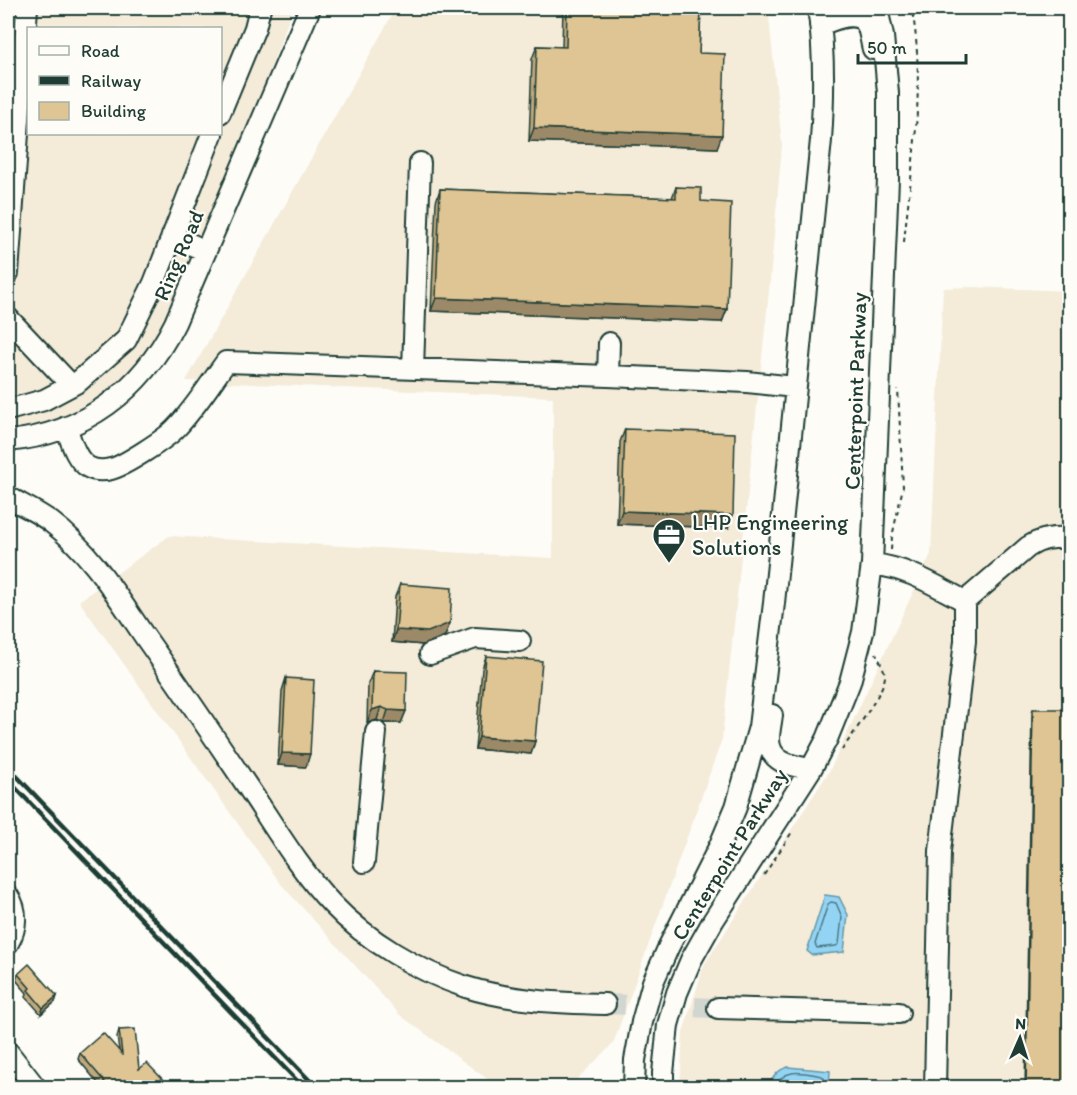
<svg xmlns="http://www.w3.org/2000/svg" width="1077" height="1095" font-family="Itim,sans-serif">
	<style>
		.built { fill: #f4ebd9; fill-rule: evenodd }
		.water { fill: #93d4f5; stroke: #6598a8; stroke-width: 1.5 }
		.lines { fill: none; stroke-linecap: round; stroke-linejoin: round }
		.shore { stroke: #4d7981; stroke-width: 1.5 }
		.minor-tunnel { stroke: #d1d6d0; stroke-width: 20; stroke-dasharray: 20 10; stroke-linecap: butt }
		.minor-casing { stroke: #1f3d34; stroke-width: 24 }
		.path { stroke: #1f3d34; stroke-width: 2; stroke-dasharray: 4.5 4.5; stroke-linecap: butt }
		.minor { stroke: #fdfcf7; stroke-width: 20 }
		.rail { stroke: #1f3d34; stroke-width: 4.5 }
		.wall { fill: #c0a97f; stroke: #1f3d34; stroke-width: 1.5 }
		.shaded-wall { fill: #9c8968; stroke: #1f3d34; stroke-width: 1.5 }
		.building { fill: #dfc494; stroke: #1f3d34; stroke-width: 1.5 }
		.labels { text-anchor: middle; stroke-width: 4.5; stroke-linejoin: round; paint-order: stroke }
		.street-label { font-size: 22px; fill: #1f3d34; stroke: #fdfcf7 }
		.poi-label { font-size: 22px; fill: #1f3d34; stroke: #fdfcf7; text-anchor: start }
	</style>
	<rect width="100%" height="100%" fill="#fdfcf7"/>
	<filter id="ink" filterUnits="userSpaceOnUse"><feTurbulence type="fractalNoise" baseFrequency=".0167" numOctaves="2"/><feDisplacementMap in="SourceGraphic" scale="12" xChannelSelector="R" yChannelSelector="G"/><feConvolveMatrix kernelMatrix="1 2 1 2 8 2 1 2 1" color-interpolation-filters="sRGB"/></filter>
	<g filter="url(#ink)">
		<path class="built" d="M 8,8 L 293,8 L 254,113 L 170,308 L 153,342 L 121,380 L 87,406 L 44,426 L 26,431 L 8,431 ZM 28,28 L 220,28 L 220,134 L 28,134 Z
			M 396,8 L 768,8 L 782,145 L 769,291 L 722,739 L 613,1044 L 576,1080 L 490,1081 L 400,1015 L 281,884 L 79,601 L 169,536 L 553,558 L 553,397 L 186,381 Z
			M 971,287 L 1069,291 L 1069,1087 L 680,1088 L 683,1033 L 704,965 L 830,770 L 931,554 L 943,288 Z"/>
		<path class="water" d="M 825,895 L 839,897 L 848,915 L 844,952 L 812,955 L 807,951 Z
			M 788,1067 L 830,1071 L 829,1087 L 769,1087 C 772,1077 777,1070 788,1067 Z"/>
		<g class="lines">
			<path class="shore" d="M 831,902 L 836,903 L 842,917 L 839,944 L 836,946 L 817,948 L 815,944 L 828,904 Z
				M 775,1088 C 783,1066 804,1073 822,1076 L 824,1078 L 823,1088"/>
			<path class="minor-tunnel" d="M 605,1004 L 718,1008"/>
			<g class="minor-casing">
				<path id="minor" d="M 820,25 C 833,20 858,8 867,25 C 870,32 871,42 873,49
					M 220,113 L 255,28 L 260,8
					M 172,236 L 206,251
					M 8,273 L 27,8
					M 8,318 L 71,385
					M 413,369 L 420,163
					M 608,376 L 609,343
					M 8,410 L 44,400 L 78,382 L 126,340 L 154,283 L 212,134
					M 66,427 C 71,440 75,459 88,467 C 95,471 103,471 111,469 C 124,466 167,438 176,428 C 195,408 210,384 226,362 L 608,376 L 747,382 L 795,387
					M 8,441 C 84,434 141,391 175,323 L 310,8
					M 8,497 C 22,505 38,512 51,522 C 91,552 117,596 145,637 C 179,685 212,734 245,783 C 273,824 298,868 332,904 C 367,941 418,971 466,987 C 511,1001 558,1003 605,1004
					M 872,564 C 908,568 934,585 965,601 L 965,641 L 940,851 L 935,1088
					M 965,601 L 1028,547 C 1042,538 1054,537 1070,538
					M 430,654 L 475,638 L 520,641
					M 772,715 C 771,723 769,731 769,739 C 769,763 792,766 811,769
					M 364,862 L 376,732
					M 8,896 C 18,910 17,928 8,943
					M 718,1008 L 899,1013
					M 8,1052 L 36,1088
					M 634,1088 L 635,1060 L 642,1022 L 653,982 L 669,946 L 720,845 L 736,807 L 759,727 L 774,603 L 821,140 C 824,96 825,52 818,8
					M 663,1088 L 663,1073 L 668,1025 L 677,993 L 691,960 L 713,921 L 811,769 L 827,739 L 850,682 L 863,632 L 872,564 L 888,179 L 888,93 L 883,36 L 877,8"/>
			</g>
			<path class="path" d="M 904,242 C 910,180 921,116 917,53 C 916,37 915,23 911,8
				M 891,550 L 892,537 L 903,487 L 898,389
				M 842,750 C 851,736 886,690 885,675 C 884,668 879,660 876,653
				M 764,875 L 792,832"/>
			<use href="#minor" class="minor"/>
			<path class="rail" d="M 8,767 L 317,1088
				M 8,780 L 304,1088"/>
		</g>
		<path class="wall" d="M 563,8 L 701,8 L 699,53 L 717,148 L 529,141 L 532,59 L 537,46 L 562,47 Z
			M 676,187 L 701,201 L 727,309 L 722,322 L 431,311 L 436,202 L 440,189 L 672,198 Z
			M 625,429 L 728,528 L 617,524 L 620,442 Z
			M 400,584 L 450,623 L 445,636 L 423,645 L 392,642 L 395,597 Z
			M 486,656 L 535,741 L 531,754 L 475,749 L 482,669 Z
			M 373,671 L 406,711 L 401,723 L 384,723 L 377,720 L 367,723 L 368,684 Z
			M 286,678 L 306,767 L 278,765 L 282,691 Z
			M 1033,709 L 1070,1088 L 1025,1088 L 1032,712 Z
			M 18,974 L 57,996 L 55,1002 L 41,1014 L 26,997 L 27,993 L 16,980 Z
			M 119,1030 L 139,1069 L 169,1086 L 168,1088 L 102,1088 L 78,1059 L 80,1053 L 119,1050 L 117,1037 Z"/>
		<path class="shaded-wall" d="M 534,128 L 722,135 L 717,148 L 529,141 Z
			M 436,298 L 727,309 L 722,322 L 431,311 Z
			M 622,511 L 733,515 L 728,528 L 617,524 Z
			M 450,623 L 445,636 L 423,645 L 392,642 L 396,630 Z
			M 381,707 L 377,720 L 367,723 L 372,710 Z
			M 388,710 L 406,711 L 401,723 L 384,723 Z
			M 479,737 L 535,741 L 531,754 L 475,749 Z
			M 282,753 L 310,754 L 306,767 L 278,765 Z
			M 57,996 L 55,1002 L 41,1014 L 43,1008 Z"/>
		<path class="building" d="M 567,8 L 701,8 L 699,53 L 725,54 L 722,135 L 534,128 L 537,46 L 566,47 Z
			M 676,187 L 701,188 L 701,201 L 731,203 L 727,309 L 436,298 L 440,189 L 676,198 Z
			M 625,429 L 735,433 L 733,515 L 622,511 Z
			M 400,584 L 452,588 L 450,623 L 428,632 L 396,630 Z
			M 486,656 L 542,661 L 535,741 L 479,737 Z
			M 373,671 L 407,672 L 406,711 L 388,710 L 381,707 L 372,710 Z
			M 286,678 L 314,680 L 310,754 L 282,753 Z
			M 1033,709 L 1070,709 L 1070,1088 L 1026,1088 Z
			M 29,964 L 57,996 L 43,1008 L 28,990 L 30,988 L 18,974 Z
			M 135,1029 L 139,1069 L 147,1063 L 169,1086 L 167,1088 L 110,1088 L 80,1053 L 103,1033 L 122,1054 L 119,1030 Z"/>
	</g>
	<defs>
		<g id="office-pin" transform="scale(1.725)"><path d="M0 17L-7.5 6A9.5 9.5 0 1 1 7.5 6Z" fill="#1f3d34" stroke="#fdfcf7"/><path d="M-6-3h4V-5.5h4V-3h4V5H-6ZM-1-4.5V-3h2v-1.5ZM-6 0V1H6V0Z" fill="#fff"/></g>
	</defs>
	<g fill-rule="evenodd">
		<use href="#office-pin" x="669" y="535"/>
	</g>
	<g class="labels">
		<g class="street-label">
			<text transform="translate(178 255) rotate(-67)" y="8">Ring Road</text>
			<text transform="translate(855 391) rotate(-88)" y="8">Centerpoint Parkway</text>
			<text transform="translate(729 854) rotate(-58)" y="8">Centerpoint Parkway</text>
		</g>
		<g class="poi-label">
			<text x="692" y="530">LHP Engineering<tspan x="692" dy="25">Solutions</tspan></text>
		</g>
	</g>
	<rect width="1077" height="1095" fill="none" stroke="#fdfcf7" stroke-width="30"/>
	<rect x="15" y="15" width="1047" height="1065" fill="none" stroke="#1f3d34" stroke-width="2" filter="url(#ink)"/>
	<rect x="27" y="27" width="195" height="108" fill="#fdfcf7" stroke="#a4b0a9" stroke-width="1.5"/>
	<rect x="39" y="46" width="30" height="9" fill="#fdfcf7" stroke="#a4b0a9" stroke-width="1.5"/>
	<text x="81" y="57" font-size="18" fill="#1f3d34">Road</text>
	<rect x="39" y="76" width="30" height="9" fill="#1f3d34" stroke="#a4b0a9" stroke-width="1.5"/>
	<text x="81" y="87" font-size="18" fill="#1f3d34">Railway</text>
	<rect x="39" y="102" width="30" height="18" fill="#dfc494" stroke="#a4b0a9" stroke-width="1.5"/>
	<text x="81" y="117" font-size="18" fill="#1f3d34">Building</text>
	<g transform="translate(1020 1038) rotate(3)" stroke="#fdfcf7" stroke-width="4.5" paint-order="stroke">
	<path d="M0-4.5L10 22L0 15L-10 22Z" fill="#1f3d34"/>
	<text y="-9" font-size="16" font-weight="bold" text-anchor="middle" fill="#1f3d34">N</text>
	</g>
	<path d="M858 54v9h108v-9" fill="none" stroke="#1f3d34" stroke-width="3"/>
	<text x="867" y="54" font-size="18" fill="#1f3d34" stroke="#fdfcf7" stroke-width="4.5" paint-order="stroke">50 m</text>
</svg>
